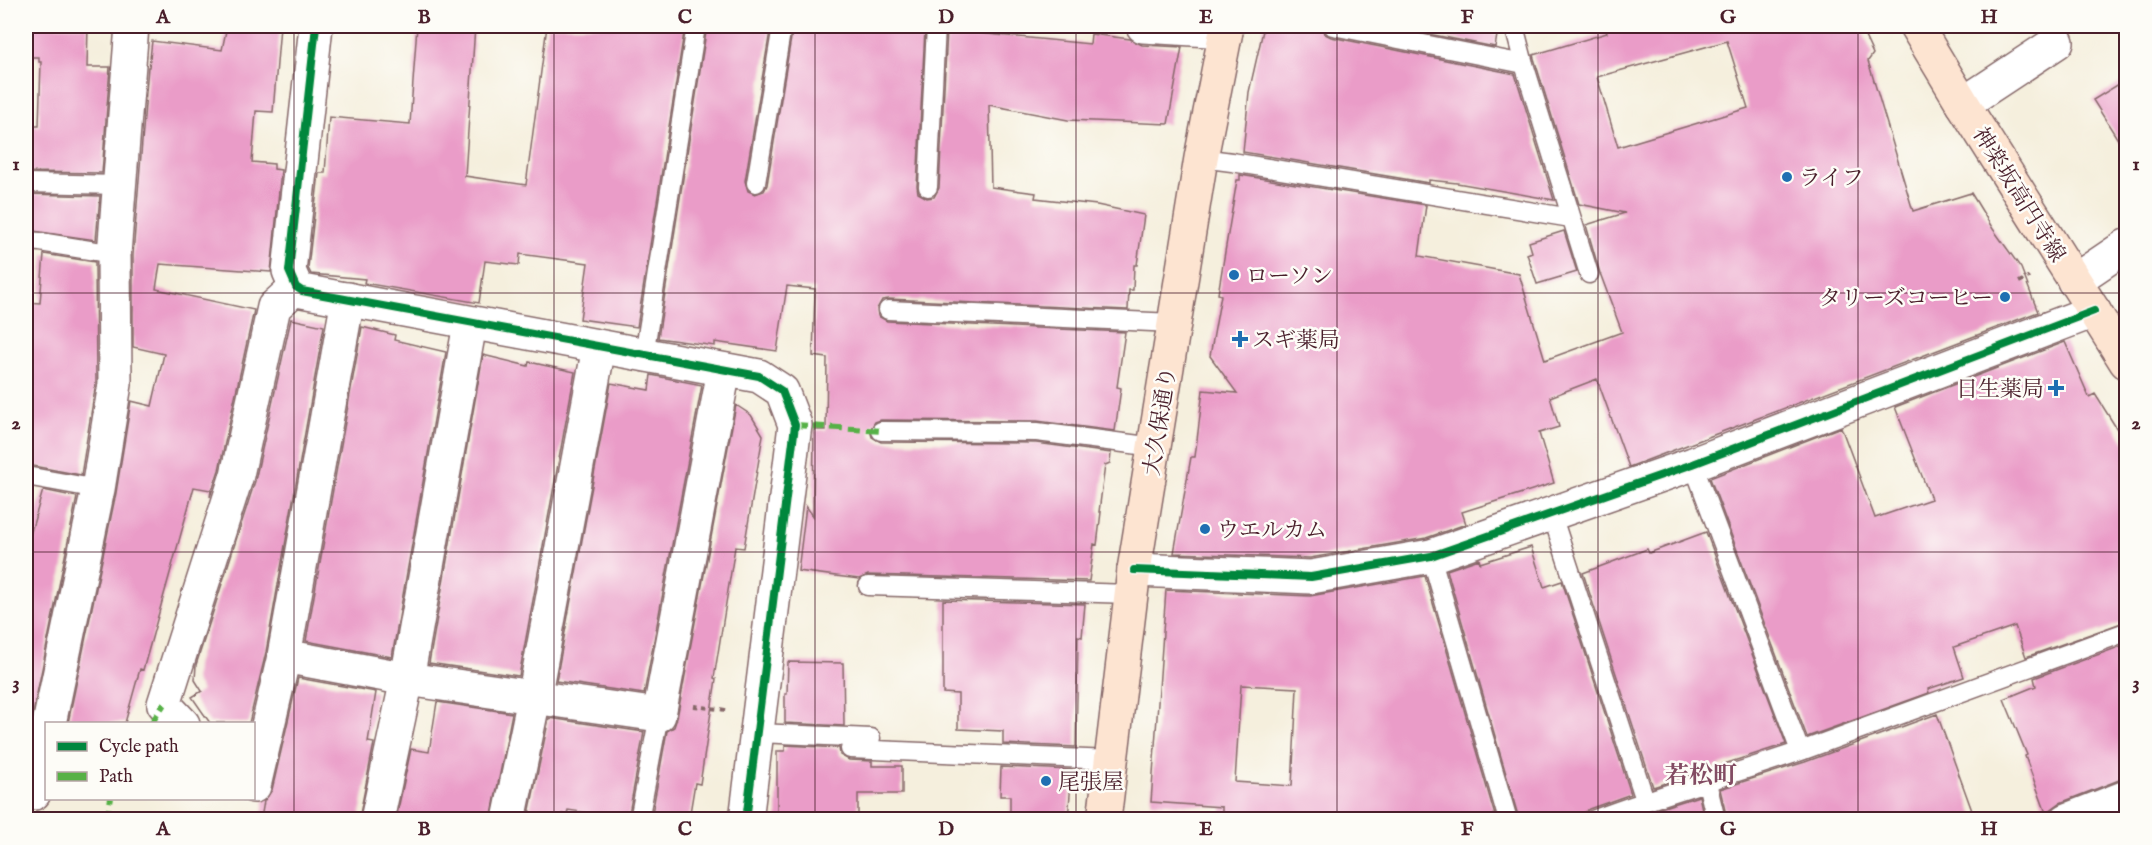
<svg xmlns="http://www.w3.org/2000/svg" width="2152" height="845" font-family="'IM FELL English','Noto Serif JP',serif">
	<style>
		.building { fill: #ea9cc8; fill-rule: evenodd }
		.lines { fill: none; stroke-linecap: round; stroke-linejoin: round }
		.service-casing { stroke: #866869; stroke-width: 21 }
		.minor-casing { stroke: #866869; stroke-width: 36 }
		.tertiary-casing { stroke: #866869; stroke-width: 36 }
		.secondary-casing { stroke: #866869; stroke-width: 36 }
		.path { stroke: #866869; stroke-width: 4; stroke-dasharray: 4.5 4.5; stroke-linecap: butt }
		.service { stroke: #fff; stroke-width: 18 }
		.minor { stroke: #fff; stroke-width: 33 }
		.tertiary { stroke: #fff; stroke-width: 33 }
		.secondary { stroke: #fde4d1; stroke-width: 33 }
		.quiet { stroke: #57b146; stroke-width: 6; stroke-dasharray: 12 6; stroke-linecap: butt }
		.cycleway-casing { stroke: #fdfcf7; stroke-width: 11 }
		.cycleway { stroke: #00873e; stroke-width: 8 }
		.grid { fill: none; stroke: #4a1f2b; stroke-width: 1.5; stroke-opacity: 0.55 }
		.poi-dot { fill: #1f6fb2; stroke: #fdfcf7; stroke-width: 2 }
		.labels { text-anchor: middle; stroke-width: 5; stroke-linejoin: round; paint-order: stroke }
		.poi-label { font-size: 22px; fill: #4a1f2b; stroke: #fdfcf7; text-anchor: start }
		.street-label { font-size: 22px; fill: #4a1f2b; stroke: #fdfcf7 }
		.neighbourhood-label { font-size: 24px; font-weight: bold; fill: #824b62; stroke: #fdfcf7 }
		.neatline { fill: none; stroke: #4a1f2b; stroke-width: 2 }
		.grid-label { font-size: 20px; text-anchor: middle; font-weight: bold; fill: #4a1f2b }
	</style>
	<rect width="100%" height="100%" fill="#fdfcf7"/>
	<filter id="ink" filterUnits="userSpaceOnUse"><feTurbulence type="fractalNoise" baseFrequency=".0167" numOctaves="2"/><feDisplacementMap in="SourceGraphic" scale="12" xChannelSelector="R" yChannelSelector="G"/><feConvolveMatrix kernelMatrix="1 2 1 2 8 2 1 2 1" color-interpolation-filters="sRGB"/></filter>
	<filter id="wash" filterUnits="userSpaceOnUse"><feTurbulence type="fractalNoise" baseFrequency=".008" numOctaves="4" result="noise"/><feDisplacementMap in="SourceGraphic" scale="24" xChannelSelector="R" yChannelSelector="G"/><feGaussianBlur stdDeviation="1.35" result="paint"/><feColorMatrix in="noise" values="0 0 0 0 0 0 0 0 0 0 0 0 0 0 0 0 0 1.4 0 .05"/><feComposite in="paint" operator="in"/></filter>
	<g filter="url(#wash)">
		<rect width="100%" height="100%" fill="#f5efdd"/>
		<g id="blocks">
			<path class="building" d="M 26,26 L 88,26 L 87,67 L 110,67 L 102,173 L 26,172 L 26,126 L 39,126 L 41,62 L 39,62 L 39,57 L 26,57 Z
				M 227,26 L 280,26 L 273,112 L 256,111 L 252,162 L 274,164 L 274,169 L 281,170 L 271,272 L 160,264 L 156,289 L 254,310 L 219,470 L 210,497 L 211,490 L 194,487 L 143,670 L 140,669 L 125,723 L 68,723 L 116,493 L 131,401 L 152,406 L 164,354 L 133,347 L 133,255 L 148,67 L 149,67 L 152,41 L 222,50 Z
				M 417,26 L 475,26 L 465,176 L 526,185 L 547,26 L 685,26 L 637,327 L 580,319 L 588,263 L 520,254 L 519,265 L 485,261 L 479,303 L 364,283 L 365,279 L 311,274 L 308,268 L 319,173 L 325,173 L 329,117 L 410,124 Z
				M 707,26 L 738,26 L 770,31 L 745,181 L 748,191 L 755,194 L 764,191 L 767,185 L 793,26 L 923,26 L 922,29 L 925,29 L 917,186 L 918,193 L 927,198 L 934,197 L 939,188 L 947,30 L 1090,44 L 1091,34 L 1130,39 L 1142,45 L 1182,47 L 1168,124 L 1068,120 L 989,105 L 991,187 L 1036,193 L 1035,198 L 1097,205 L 1144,215 L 1137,265 L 1134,265 L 1133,290 L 1129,290 L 1128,310 L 889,299 L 882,300 L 877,309 L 878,316 L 887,321 L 1125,332 L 1117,387 L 1121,388 L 1115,431 L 1037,421 L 881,420 L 875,422 L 870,430 L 872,437 L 881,442 L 1036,443 L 1111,453 L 1110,463 L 1105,465 L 1099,512 L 1101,512 L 1097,545 L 1094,544 L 1089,581 L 868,575 L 859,579 L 798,571 L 806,506 L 813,516 L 814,430 L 826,430 L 827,358 L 813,356 L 815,289 L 787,286 L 777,351 L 715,342 L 715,346 L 658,338 Z
				M 1264,26 L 1322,26 L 1325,34 L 1331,37 L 1515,74 L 1554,200 L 1457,183 L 1429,180 L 1429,183 L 1243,152 L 1249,92 Z
				M 1388,26 L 1494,26 L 1492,34 L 1497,35 L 1495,47 Z
				M 1605,26 L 1860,26 L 1873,54 L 1868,61 L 1913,211 L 1971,193 L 1993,229 L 2021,268 L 2038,312 L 1629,467 L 1597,379 L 1550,397 L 1559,427 L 1539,433 L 1554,483 L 1462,512 L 1466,524 L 1426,538 L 1310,558 L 1174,553 L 1191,457 L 1195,457 L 1203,390 L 1237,393 L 1210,356 L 1221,295 L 1218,294 L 1237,180 L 1240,180 L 1240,175 L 1426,205 L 1419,256 L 1519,274 L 1545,360 L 1622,332 L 1600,273 L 1586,225 L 1625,213 L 1579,204 L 1533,55 L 1607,33 ZM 1727,41 L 1748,108 L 1618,147 L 1597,77 Z
				M 2127,79 L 2127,154 L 2093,100 Z
				M 26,194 L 100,196 L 96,240 L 26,230 Z
				M 1564,231 L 1577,272 L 1537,284 L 1527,254 L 1532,252 L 1529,242 Z
				M 44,254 L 95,262 L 96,383 L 81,475 L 28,465 L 30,454 L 26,453 L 26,302 L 40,303 Z
				M 291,319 L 324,326 L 266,652 L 249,723 L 210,723 L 192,697 L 202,691 L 195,680 L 196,665 L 255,481 Z
				M 362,327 L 395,335 L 394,340 L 446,352 L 392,657 L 306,641 Z
				M 2065,342 L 2089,397 L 2095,394 L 2127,445 L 2127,621 L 2026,657 L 2015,626 L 1954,647 L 1964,677 L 1928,689 L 1929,693 L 1807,737 L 1710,478 L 1841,427 L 1875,518 L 1931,499 L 1895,407 Z
				M 483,355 L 528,366 L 529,362 L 575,372 L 519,676 L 429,663 Z
				M 651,375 L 702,385 L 644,694 L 556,681 L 611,383 L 649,390 Z
				M 736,405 L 751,415 L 763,435 L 744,548 L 735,547 L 714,678 L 716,679 L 700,784 L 695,783 L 689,819 L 651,819 L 667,731 L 674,727 L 677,718 Z
				M 43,490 L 77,497 L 31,723 L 26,723 L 26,549 Z
				M 1706,532 L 1786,744 L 1653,787 L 1583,573 L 1647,549 L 1649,553 Z
				M 1531,547 L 1544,587 L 1562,581 L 1631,794 L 1589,809 L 1584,813 L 1582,819 L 1519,819 L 1447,570 L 1479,559 L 1480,563 Z
				M 1425,576 L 1496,819 L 1286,819 L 1222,815 L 1222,807 L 1151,802 L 1166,590 L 1310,596 ZM 1241,685 L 1297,688 L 1292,786 L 1235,782 Z
				M 943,600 L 1085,604 L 1082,637 L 1078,636 L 1076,747 L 1003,744 L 1003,731 L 958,729 L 958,694 L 943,693 Z
				M 2127,644 L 2127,779 L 2119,780 L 2060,803 L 2046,813 L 2025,756 L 2027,755 L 2004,699 L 2036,686 L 2034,678 Z
				M 788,662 L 843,663 L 844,726 L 785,723 L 785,694 L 787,694 Z
				M 298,678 L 376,692 L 368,742 L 374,743 L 359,819 L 261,819 L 264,801 L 272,790 Z
				M 437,702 L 512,713 L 491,819 L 396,819 L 411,749 L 429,752 Z
				M 1937,714 L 1975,819 L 1727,819 L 1720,789 L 1805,762 Z
				M 549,718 L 644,732 L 628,819 L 568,810 L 567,815 L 562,814 L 561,819 L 528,819 Z
				M 785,745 L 839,748 L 840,755 L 849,760 L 872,761 L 872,766 L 902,766 L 902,794 L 858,794 L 858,819 L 777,819 L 777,751 L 785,751 Z
				M 1001,767 L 1072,770 L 1068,819 L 1010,818 L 1010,796 L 1000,796 Z
				M 1699,796 L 1704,819 L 1627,819 L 1648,812 Z"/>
		</g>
	</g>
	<g filter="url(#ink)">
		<use href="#blocks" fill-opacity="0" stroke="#866869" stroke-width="1.5"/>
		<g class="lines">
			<g class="service-casing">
				<path id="service" d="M 1333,26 L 1524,64
					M 1514,26 L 1524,64 L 1589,274
					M 1201,158 L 1232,162 L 1571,218
					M 26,183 L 120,185
					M 756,183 L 782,26
					M 928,187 L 936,26
					M 26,241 L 40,242 L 114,254
					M 888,310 L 1174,323
					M 644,355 L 696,26
					M 881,431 L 1037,432 L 1155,447
					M 1693,464 L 1800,751
					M 26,476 L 98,489
					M 1552,515 L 1645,800
					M 1431,556 L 1508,820
					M 868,586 L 1131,594
					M 758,733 L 871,738
					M 850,749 L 1111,760
					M 1707,783 L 1716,820
					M 639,820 L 659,715
					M 1593,820 C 1661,794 1732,775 1801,751 C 1910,712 2018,672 2126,632"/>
			</g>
			<g class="minor-casing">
				<path id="minor" d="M 1143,26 L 1226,31
					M 1963,104 L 2057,42
					M 1134,570 L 1311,577 L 1431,556 L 1693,464 L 2094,311
					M 284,656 L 407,679 L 659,715 L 724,370
					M 49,724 L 98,489 L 115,384 L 114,254 L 132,26
					M 183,724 L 164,704 L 237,475 L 274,307 L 296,287
					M 254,786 L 284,656 L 348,299
					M 26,792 L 34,793 L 46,735
					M 377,820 L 407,679 L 470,324
					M 509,820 L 534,698 L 599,347
					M 2067,820 L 2126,797"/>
			</g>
			<g class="tertiary-casing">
				<path id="tertiary" d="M 316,26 L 289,271 L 296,287 L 302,291 L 759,376 L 782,391 L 795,425 L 746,820
					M 2074,281 L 2126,246"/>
			</g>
			<g class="secondary-casing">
				<path id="secondary" d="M 1916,26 L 1963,104 L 2126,362
					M 1104,820 L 1134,570 L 1201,158 L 1227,26"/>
			</g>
			<path class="path" d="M 2019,282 L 2029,277
				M 694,706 L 726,710 L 726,711"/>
			<use href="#service" class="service"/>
			<use href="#minor" class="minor"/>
			<use href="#tertiary" class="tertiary"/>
			<use href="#secondary" class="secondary"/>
			<path class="quiet" d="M 795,425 L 881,431
				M 151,724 L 164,704
				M 107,820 L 111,798"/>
			<g class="cycleway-casing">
				<path id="cycleway" d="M 316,26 L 289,271 L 296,287 L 302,291 L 759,376 L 782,391 L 795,425 L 746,820
					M 1134,570 L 1311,577 L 1431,556 L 1693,464 L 2094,311"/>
			</g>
			<use href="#cycleway" class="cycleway"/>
		</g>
	</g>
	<path class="grid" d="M 294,26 L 294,820M 554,26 L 554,820M 815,26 L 815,820M 1076,26 L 1076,820M 1337,26 L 1337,820M 1598,26 L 1598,820M 1858,26 L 1858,820M 26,293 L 2126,293M 26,552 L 2126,552"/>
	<g class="poi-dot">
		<circle cx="1787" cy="177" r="6"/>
		<circle cx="1234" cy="275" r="6"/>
		<circle cx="2005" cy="297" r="6"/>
		<path d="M1237 330h6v6h6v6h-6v6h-6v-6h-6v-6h6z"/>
		<path d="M2053 379h6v6h6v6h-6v6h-6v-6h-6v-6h6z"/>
		<circle cx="1205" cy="529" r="6"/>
		<circle cx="1046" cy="781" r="6"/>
	</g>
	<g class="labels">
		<g class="poi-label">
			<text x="1799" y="185">ライフ</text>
			<text x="1246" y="283">ローソン</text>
			<text x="1993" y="305" text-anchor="end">タリーズコーヒー</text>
			<text x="1252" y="347">スギ薬局</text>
			<text x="2044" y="396" text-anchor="end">日生薬局</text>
			<text x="1217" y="537">ウエルカム</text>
			<text x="1058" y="789">尾張屋</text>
		</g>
		<g class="street-label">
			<text transform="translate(2020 194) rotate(58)" y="8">神楽坂高円寺線</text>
			<text transform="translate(1159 421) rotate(-81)" y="8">大久保通り</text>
		</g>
		<g class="neighbourhood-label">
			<text x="1701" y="783">若松町</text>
		</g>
	</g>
	<rect width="2152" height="845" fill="none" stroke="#fdfcf7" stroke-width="66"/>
	<rect x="45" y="722" width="210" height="78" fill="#fdfcf7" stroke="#b5a4a5" stroke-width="1.5"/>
	<rect x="57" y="742" width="30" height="9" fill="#00873e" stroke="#b5a4a5" stroke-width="1.5"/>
	<text x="99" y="752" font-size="18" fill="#4a1f2b">Cycle path</text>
	<rect x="57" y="772" width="30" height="9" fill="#57b146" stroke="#b5a4a5" stroke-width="1.5"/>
	<text x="99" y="782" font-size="18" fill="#4a1f2b">Path</text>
	<rect x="33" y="33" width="2086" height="779" class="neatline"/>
	<g class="grid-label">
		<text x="163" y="23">A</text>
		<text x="424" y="23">B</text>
		<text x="685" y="23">C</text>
		<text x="946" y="23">D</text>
		<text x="1206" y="23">E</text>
		<text x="1467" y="23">F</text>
		<text x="1728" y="23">G</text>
		<text x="1989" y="23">H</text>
		<text x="16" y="170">1</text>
		<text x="2136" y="170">1</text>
		<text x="16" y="429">2</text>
		<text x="2136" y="429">2</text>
		<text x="16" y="689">3</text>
		<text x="2136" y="689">3</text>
		<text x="163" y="835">A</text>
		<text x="424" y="835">B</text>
		<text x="685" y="835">C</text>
		<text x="946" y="835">D</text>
		<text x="1206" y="835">E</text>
		<text x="1467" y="835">F</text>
		<text x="1728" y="835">G</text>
		<text x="1989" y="835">H</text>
	</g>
</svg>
